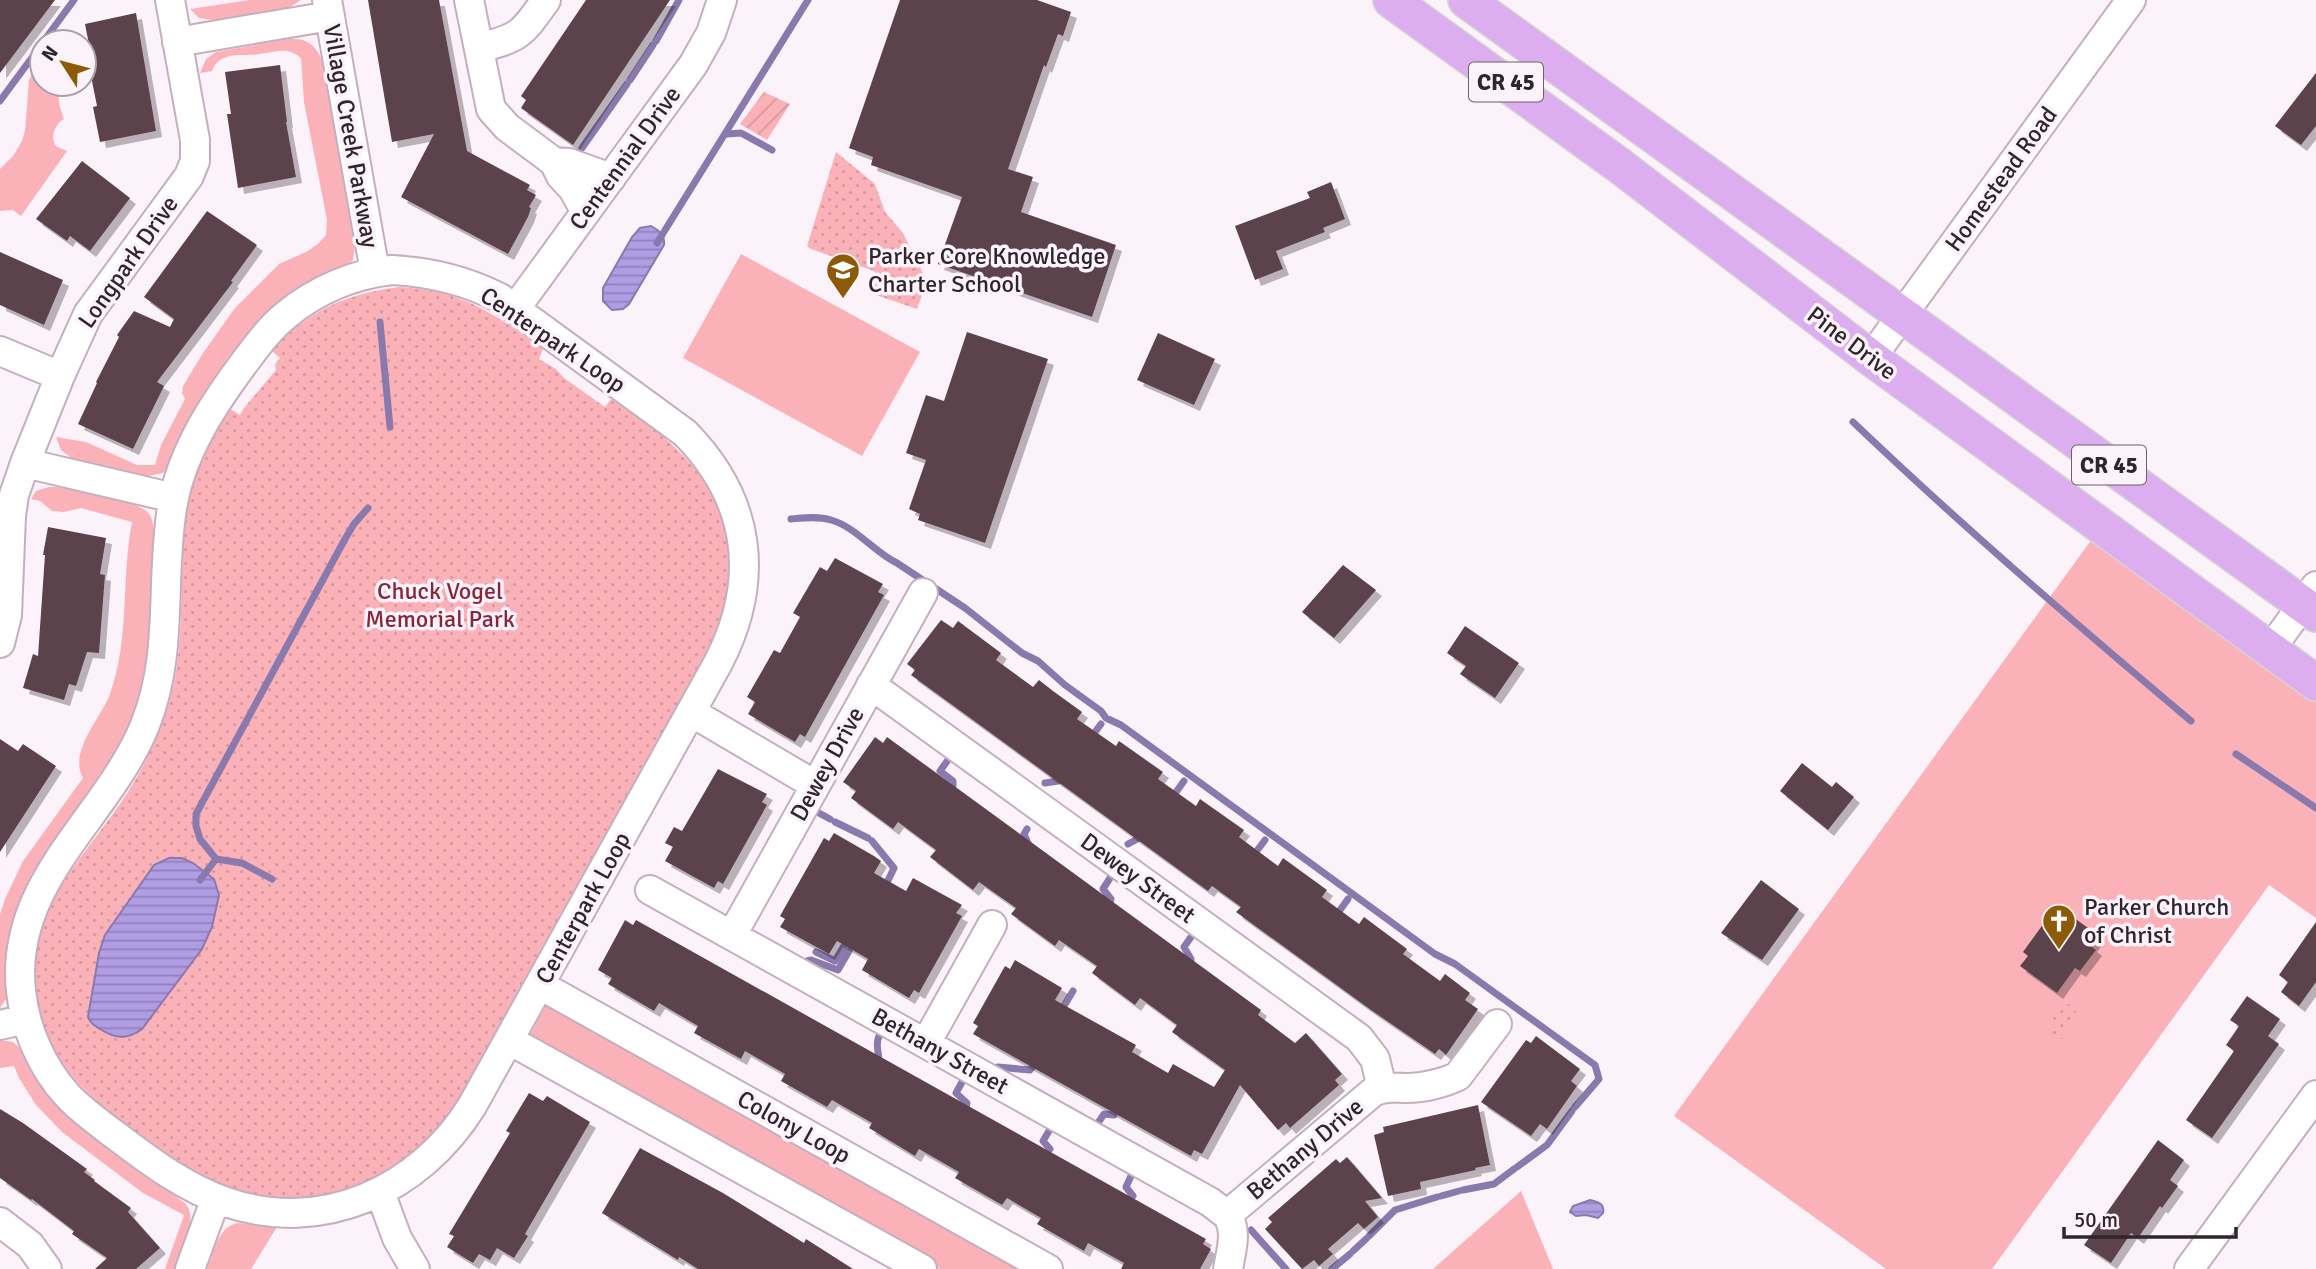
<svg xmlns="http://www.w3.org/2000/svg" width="2316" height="1269" font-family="Signika,sans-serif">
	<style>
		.grass { fill: #fab2b8 }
		.park { fill: url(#park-dots) }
		.garden { fill: url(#garden-furrows) }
		.water { fill: url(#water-rules); stroke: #8a79ad; stroke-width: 2 }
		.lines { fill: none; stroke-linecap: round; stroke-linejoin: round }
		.stream { stroke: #8a79ad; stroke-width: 7 }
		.building { fill: #5b434c; filter: url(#shadow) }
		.minor-casing { stroke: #c5afbf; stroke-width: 32 }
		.major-casing { stroke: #d5d4d5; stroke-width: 38 }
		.minor { stroke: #fff; stroke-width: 28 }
		.major { stroke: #dcadef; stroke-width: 35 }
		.labels { text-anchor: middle; stroke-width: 7; stroke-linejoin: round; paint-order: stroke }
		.shield { fill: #fcf2fa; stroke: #6c636a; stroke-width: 2 }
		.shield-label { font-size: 23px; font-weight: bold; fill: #2f262d }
		.street-label { font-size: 24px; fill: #2f262d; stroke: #fcf2fa }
		.poi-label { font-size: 24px; fill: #2f262d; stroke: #fcf2fa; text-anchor: start }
		.park-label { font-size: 24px; fill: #882639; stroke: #fcf2fa }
	</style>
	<defs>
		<pattern id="park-dots" width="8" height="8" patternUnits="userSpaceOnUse" patternTransform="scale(1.75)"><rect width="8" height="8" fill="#fab2b8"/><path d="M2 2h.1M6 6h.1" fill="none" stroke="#d7999e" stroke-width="1.8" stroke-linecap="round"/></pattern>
		<pattern id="garden-furrows" width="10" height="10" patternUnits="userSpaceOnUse" patternTransform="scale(1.75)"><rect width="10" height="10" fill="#fab2b8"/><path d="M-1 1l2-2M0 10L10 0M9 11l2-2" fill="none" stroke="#d7999e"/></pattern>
		<pattern id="water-rules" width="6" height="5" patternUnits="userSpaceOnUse" patternTransform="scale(1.75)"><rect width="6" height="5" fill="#b19de4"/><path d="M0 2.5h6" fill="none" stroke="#9080b9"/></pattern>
		<filter id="shadow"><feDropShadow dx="6" dy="6" stdDeviation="0" flood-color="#0004"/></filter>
	</defs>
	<rect width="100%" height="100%" fill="#fcf2fa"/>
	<path class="grass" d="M 250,0 L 301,0 L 288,8 L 213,20 L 199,18 L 190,9 Z
		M 290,39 C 307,38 315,44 322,60 L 355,245 L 353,260 L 348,265 L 315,279 L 284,298 L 253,328 L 194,410 L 180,437 L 168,468 L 163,473 L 148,476 L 74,460 L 61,450 L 56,437 L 86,442 L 137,465 L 155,465 L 161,445 L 185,399 L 182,393 L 183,386 L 203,353 L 235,308 L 279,264 L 306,252 L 318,244 L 326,235 L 327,220 L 304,102 L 301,58 C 287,46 276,52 260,54 C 242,57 220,50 212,71 L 200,73 L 206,59 L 216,52 Z
		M 42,55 L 42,84 L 56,84 L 60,107 L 64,119 C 56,123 49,137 56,146 C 57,147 65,150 67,151 L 21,216 L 13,210 L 0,211 L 0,169 L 13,156 L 22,141 L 25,131 L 29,80 Z
		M 741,254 L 920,352 L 862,456 L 683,358 Z
		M 49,487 L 59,487 C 81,492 128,499 145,510 C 152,515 153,522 154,530 L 152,623 L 145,673 L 138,703 L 117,751 L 97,783 L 37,866 L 27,884 L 14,917 L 8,947 L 7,998 L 0,1008 L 0,914 L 5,899 L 23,861 L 83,778 C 68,752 101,718 110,694 C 130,638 121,579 132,522 L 81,508 L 64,512 L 52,511 L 40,501 L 31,499 L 36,491 Z
		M 2092,539 L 2316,702 L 2316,918 L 2269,885 L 1992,1269 L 1886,1269 L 1674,1116 Z
		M 548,1002 L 1028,1269 L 940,1269 L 527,1040 Z
		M 0,1040 L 13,1042 L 20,1048 L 46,1093 L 70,1119 L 186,1204 C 199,1222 181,1251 174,1269 L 165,1269 L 184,1215 L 143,1193 L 62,1132 L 36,1105 L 19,1078 L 14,1066 L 0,1068 Z
		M 1521,1191 L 1553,1269 L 1433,1269 Z
		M 238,1223 L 277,1227 L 251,1269 L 207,1269 C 214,1252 218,1226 238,1223 Z"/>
	<path class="park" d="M 836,152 L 875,184 L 885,212 L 903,233 L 927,281 L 917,309 L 873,294 L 871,289 L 876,275 L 874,271 L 811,249 L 807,246 Z
		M 400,287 C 464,291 493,313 543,349 L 539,359 L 556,369 L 564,378 L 605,407 L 611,399 L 614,401 C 694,453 746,507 725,610 C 722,625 713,641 707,655 L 457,1103 C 446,1119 435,1135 420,1148 C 362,1200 279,1211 209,1180 C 180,1168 155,1147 130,1128 C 81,1091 43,1056 36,991 C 27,899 92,853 134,782 C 147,760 158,736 166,712 C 185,657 180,598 183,541 C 186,494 203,448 230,409 L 240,415 L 244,408 L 276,370 L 275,364 L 280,358 L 272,351 C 306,311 348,293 400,287 Z
		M 2069,1004 L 2076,1011 L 2075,1019 L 2064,1039 L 2059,1039 C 2051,1033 2050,1028 2050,1019 L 2064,1005 Z"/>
	<path class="garden" d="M 764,92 L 790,104 L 767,140 L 740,124 Z"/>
	<path class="water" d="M 651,226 C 660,231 665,235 664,245 L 629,304 L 623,309 L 612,310 L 603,301 L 603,288 L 632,237 L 640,228 Z
		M 169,858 L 182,858 L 193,863 L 214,879 L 219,895 L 212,927 L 202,949 L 142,1029 C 127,1040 116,1039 100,1029 C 94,1025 91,1024 88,1017 L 99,953 L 105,935 L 154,865 Z
		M 1590,1200 C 1597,1202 1605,1203 1603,1213 L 1598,1218 L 1586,1215 L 1576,1216 L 1570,1212 L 1573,1206 Z"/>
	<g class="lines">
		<path class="stream" d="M 656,41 L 679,0
			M 43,42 L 74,0
			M 630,80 L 653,45
			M 0,101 L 42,44
			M 727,134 L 741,133 L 772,150
			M 582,148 L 627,84
			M 657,243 L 808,0
			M 380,322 L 390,427
			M 1853,422 C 1962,526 2076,624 2191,721
			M 791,519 C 803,518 818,516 831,520 C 856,527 874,552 897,563 L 965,608 L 1022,653 L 1038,661 L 1065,685 L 1101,711 L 1106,718 L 1121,725 L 1435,954 L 1455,964 L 1595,1065 L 1599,1079 L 1575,1107
			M 1090,739 L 1101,724
			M 2236,754 L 2316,808
			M 948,760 L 940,771 L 953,781 L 953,786 L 949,791
			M 1045,783 L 1058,781 L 1063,776
			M 1171,799 L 1184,781
			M 819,813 L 830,819
			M 835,822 L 868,838
			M 1027,829 L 1024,834 L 1030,848
			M 872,841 L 894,868 L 884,889
			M 1128,844 L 1143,836
			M 1253,856 L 1265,840
			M 272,879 L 242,863 L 216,859 L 200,839 L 196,826 L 196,814 L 345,539 L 354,524 L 368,508
			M 200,880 L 216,859
			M 1109,909 L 1111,899 L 1103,889 L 1110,878
			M 1335,917 L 1348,899
			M 816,952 L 835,961 L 848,939
			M 807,961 L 811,960 L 838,970 L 849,951
			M 1190,968 L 1191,959 L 1184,947 L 1191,937
			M 1061,1011 L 1073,991
			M 878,1064 C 881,1054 874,1047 879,1036
			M 998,1067 L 1030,1070 L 1037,1062
			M 962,1082 L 956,1093 L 967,1103 L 965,1113
			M 1098,1123 L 1104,1114 L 1114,1115
			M 1049,1131 L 1043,1141 L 1050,1149
			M 1517,1167 L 1547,1145 L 1572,1111
			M 1131,1176 L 1126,1187 L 1133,1196
			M 1463,1190 L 1494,1184 L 1514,1169
			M 1441,1196 L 1459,1191
			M 1251,1230 L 1286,1269
			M 1369,1236 L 1395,1210 L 1437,1197
			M 1353,1251 L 1366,1239
			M 1332,1269 L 1350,1254"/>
	</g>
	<path class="building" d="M 0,0 L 55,0 L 0,73 Z
		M 368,0 L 439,0 L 467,151 L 530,185 L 527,190 L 536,195 L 529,207 L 531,208 L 528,217 L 508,254 L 401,197 L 434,134 L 392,142 Z
		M 586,0 L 670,0 L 573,145 L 521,108 L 526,100 L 521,96 Z
		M 900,0 L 1037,0 L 1071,12 L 1063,36 L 1058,34 L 1046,67 L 1044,65 L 1008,169 L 1033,177 L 1021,212 L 1116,245 L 1092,317 L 938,264 L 962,197 L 871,165 L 873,157 L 849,148 Z
		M 136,13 L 156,131 L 100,142 L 93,107 L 97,106 L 89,66 L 93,65 L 85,24 Z
		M 280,65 L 287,122 L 286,122 L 296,177 L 238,188 L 227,114 L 231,114 L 225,72 Z
		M 2316,73 L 2316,126 L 2301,145 L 2275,126 Z
		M 82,161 L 130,198 L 90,251 L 70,236 L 67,241 L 36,219 Z
		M 1331,182 L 1345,219 L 1323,228 L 1325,232 L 1276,251 L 1283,269 L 1255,280 L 1235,226 L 1310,198 L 1307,192 Z
		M 207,211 L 257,245 L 231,281 L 233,282 L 157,382 L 164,386 L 133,449 L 78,424 L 97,383 L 96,382 L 119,337 L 117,335 L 134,311 L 170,327 L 174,319 L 144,297 Z
		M 0,252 L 63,280 L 44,325 L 0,305 Z
		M 967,332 L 1048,359 L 985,543 L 918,520 L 920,514 L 909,509 L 926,460 L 906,453 L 926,395 L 944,401 Z
		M 1158,333 L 1215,359 L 1194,405 L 1137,380 Z
		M 48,527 L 106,538 L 100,574 L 105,575 L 99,653 L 87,652 L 76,686 L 69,684 L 64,700 L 23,688 L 33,654 L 38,656 L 45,555 L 43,555 Z
		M 835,558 L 883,584 L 878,592 L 884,595 L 805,737 L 800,734 L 795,742 L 748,714 L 755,702 L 747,697 L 774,650 L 780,653 L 800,617 L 793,613 L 820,567 L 827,571 Z
		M 1343,565 L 1376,590 L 1334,638 L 1302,612 Z
		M 941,620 L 953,628 L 958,621 L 1001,653 L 996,660 L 1033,687 L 1039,680 L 1053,691 L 1082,712 L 1077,719 L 1116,746 L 1119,741 L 1163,772 L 1158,779 L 1196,806 L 1200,799 L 1244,830 L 1239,837 L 1278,866 L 1283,858 L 1327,890 L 1322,897 L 1359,924 L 1364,917 L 1407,949 L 1403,954 L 1440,981 L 1445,974 L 1470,993 L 1465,1000 L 1478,1009 L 1446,1055 L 1439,1049 L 1435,1054 L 1371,1010 L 1236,912 L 1241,907 L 1212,886 L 1208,891 L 911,675 L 915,670 L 907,664 Z
		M 1465,626 L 1519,663 L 1495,698 L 1460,674 L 1466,666 L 1447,653 Z
		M 875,737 L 883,743 L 887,737 L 1261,1010 L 1258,1015 L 1295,1043 L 1306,1033 L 1342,1074 L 1335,1080 L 1339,1085 L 1290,1128 L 1286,1123 L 1278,1130 L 1240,1085 L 1202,1154 L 1194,1150 L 1191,1156 L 973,1034 L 978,1026 L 973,1023 L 1005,966 L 1010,969 L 1015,960 L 1062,988 L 1055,1000 L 1136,1045 L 1132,1052 L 1168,1073 L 1173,1064 L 1214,1087 L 1225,1070 L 1172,1032 L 1177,1025 L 1140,998 L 1135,1005 L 1092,973 L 1097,966 L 1059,940 L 1055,946 L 1011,914 L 1016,908 L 979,882 L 973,890 L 930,857 L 936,850 L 898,822 L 893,829 L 851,798 L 856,791 L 843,782 Z
		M 0,739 L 18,751 L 23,744 L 56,766 L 0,852 Z
		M 1802,763 L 1832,787 L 1836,782 L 1854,797 L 1828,830 L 1780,791 Z
		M 718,769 L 767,794 L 762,802 L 767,805 L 723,884 L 718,881 L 714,888 L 665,861 L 673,847 L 665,843 L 674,827 L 682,831 Z
		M 834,833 L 874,856 L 881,861 L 874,873 L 906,891 L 913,878 L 962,905 L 956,913 L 962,916 L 919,993 L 914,990 L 909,998 L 862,970 L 868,959 L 837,941 L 829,954 L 780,927 L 785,919 L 780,916 L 824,838 L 829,841 Z
		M 1761,880 L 1799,909 L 1762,960 L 1721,933 Z
		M 2062,909 L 2099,936 L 2091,946 L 2096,950 L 2080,971 L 2075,968 L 2057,993 L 2020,966 L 2028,956 L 2023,952 L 2049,916 L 2054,919 Z
		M 625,920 L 633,925 L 636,920 L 1206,1239 L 1203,1244 L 1211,1249 L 1200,1269 L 1121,1269 L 1124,1263 L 1088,1243 L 1084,1251 L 1037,1224 L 1041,1218 L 1007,1198 L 1002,1205 L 955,1178 L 959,1172 L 919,1149 L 915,1156 L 869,1128 L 872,1123 L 832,1100 L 827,1107 L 797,1090 L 781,1081 L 785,1074 L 745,1051 L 741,1059 L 694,1033 L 698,1026 L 659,1003 L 654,1011 L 608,984 L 612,978 L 598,970 Z
		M 2316,922 L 2316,982 L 2299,1006 L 2281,992 L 2288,982 L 2279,975 Z
		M 2247,996 L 2280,1019 L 2268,1036 L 2279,1044 L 2212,1138 L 2186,1120 L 2234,1051 L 2226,1045 L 2239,1026 L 2230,1020 Z
		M 1536,1036 L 1580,1069 L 1571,1081 L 1577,1086 L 1547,1129 L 1540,1124 L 1531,1136 L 1481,1102 L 1526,1040 L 1531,1043 Z
		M 529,1093 L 543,1101 L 547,1096 L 590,1122 L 525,1234 L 528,1236 L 514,1258 L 497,1248 L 490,1260 L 479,1254 L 473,1263 L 447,1247 L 454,1236 L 449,1234 L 510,1133 L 506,1131 Z
		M 1478,1105 L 1490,1165 L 1475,1168 L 1476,1170 L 1420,1182 L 1421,1189 L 1388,1196 L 1374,1135 L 1384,1132 L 1383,1127 Z
		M 0,1109 L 23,1123 L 87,1169 L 84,1172 L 95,1180 L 94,1181 L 131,1208 L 128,1212 L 160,1248 L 136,1269 L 95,1269 L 107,1258 L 72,1234 L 74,1231 L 32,1199 L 31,1200 L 0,1178 Z
		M 2158,1140 L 2184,1160 L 2170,1180 L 2178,1186 L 2162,1208 L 2160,1206 L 2138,1238 L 2131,1233 L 2111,1263 L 2084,1245 Z
		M 640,1148 L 723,1193 L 804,1243 L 806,1239 L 853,1269 L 698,1269 L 679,1257 L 678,1260 L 602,1213 Z
		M 1347,1157 L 1382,1198 L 1365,1201 L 1378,1217 L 1364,1229 L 1358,1223 L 1328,1249 L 1333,1254 L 1319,1266 L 1314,1260 L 1302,1269 L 1265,1229 L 1272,1222 L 1268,1218 L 1336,1159 L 1340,1163 Z"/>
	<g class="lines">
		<g class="minor-casing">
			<path id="minor" d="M 327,0 L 375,272
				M 469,0 L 491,109 L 507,127 L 554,162 L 561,176 L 573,189 L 586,212
				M 177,42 L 330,16
				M 479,48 C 521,37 521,35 546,0
				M 554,162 L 569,163 L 611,178
				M 392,270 C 431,272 465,280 500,298 L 685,433 C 751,500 761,580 718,663 L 472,1106 C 420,1190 322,1235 226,1202 C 186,1188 152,1163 119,1138 C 102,1125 83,1112 68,1096 C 42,1068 25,1029 21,991 C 9,881 108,817 145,725 C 174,653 160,582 172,508 C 181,452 214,403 247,359 C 259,343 271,327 286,315 C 316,290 354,274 392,270 Z
				M 515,309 L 693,65 L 711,33 L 722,0
				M 0,351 L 60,376
				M 1871,358 L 2131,0
				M 25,463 L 174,498
				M 0,643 L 7,615 L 11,516 L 14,495 L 25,463 L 60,376 L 88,314 L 189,176 L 195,161 L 195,140 L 170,0
				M 2270,650 L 2316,586
				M 871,685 L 1359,1038 L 1375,1059 L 1382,1088
				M 691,712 L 815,785
				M 650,890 L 1210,1202 L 1227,1215
				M 732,935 L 923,593
				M 540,985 L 1048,1269
				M 0,1025 L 26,1019
				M 509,1040 L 922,1269
				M 926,1043 L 992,925
				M 380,1192 L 397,1238 L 415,1269
				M 0,1222 L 30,1245 L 47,1269
				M 190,1269 L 216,1198
				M 1228,1269 C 1231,1251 1238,1231 1227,1215 L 1373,1092 C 1385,1086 1395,1088 1407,1088 C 1423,1088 1444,1083 1458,1076 L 1497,1024
				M 2189,1269 L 2316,1095"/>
		</g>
		<g class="major-casing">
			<path id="major" d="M 1391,0 L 1620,166 L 1871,358 L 2316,683
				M 1466,0 L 2316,614"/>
		</g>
		<use href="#minor" class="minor"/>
		<use href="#major" class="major"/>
	</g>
	<defs>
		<g id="school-pin" transform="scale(1.75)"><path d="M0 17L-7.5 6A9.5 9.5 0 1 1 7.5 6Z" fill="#8d5b07" stroke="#fcf2fa"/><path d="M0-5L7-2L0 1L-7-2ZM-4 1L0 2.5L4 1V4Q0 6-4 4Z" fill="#fff"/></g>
		<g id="church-pin" transform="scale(1.75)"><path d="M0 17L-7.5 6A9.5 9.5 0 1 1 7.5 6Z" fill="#8d5b07" stroke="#fcf2fa"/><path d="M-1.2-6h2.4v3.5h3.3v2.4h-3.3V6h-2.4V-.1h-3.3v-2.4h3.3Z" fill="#fff"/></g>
	</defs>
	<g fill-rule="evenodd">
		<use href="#school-pin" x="843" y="270"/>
		<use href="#church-pin" x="2059" y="921"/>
	</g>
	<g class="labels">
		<g class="shield">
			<rect x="1469" y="62.5" width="74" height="39" rx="5"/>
			<rect x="2072" y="445.5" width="74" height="39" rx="5"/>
		</g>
		<g class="shield-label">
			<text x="1506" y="90">CR 45</text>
			<text x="2109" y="473">CR 45</text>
		</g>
		<g class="street-label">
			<text transform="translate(351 136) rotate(80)" y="8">Village Creek Parkway</text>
			<text transform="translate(625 158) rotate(-54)" y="8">Centennial Drive</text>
			<text transform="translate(2001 179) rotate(-54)" y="8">Homestead Road</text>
			<text transform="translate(128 262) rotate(-55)" y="8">Longpark Drive</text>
			<text transform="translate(553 340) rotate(34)" y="8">Centerpark Loop</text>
			<text transform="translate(1852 343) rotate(37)" y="8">Pine Drive</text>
			<text transform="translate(827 764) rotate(-61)" y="8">Dewey Drive</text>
			<text transform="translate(1138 878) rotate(36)" y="8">Dewey Street</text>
			<text transform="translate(583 908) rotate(-61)" y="8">Centerpark Loop</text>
			<text transform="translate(940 1051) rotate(29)" y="8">Bethany Street</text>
			<text transform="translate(794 1127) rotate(29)" y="8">Colony Loop</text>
			<text transform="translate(1305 1149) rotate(-40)" y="8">Bethany Drive</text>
		</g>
		<g class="poi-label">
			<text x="868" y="264">Parker Core Knowledge<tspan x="868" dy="28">Charter School</tspan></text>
			<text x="2084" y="915">Parker Church<tspan x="2084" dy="28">of Christ</tspan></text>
		</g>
		<g class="park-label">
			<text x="440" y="599">Chuck Vogel<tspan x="440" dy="28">Memorial Park</tspan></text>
		</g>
	</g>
	<g transform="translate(63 63) rotate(306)"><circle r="33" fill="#fcf2fa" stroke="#aaa0a8" stroke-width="2"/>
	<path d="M0-5L12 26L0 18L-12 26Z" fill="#8d5b07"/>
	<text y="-10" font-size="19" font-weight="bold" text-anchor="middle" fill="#2f262d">N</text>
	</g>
	<path d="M2064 1227v10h172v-10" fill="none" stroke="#2f262d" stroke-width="3.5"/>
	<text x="2074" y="1227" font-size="21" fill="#2f262d" stroke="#fcf2fa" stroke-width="5" paint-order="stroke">50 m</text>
</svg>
